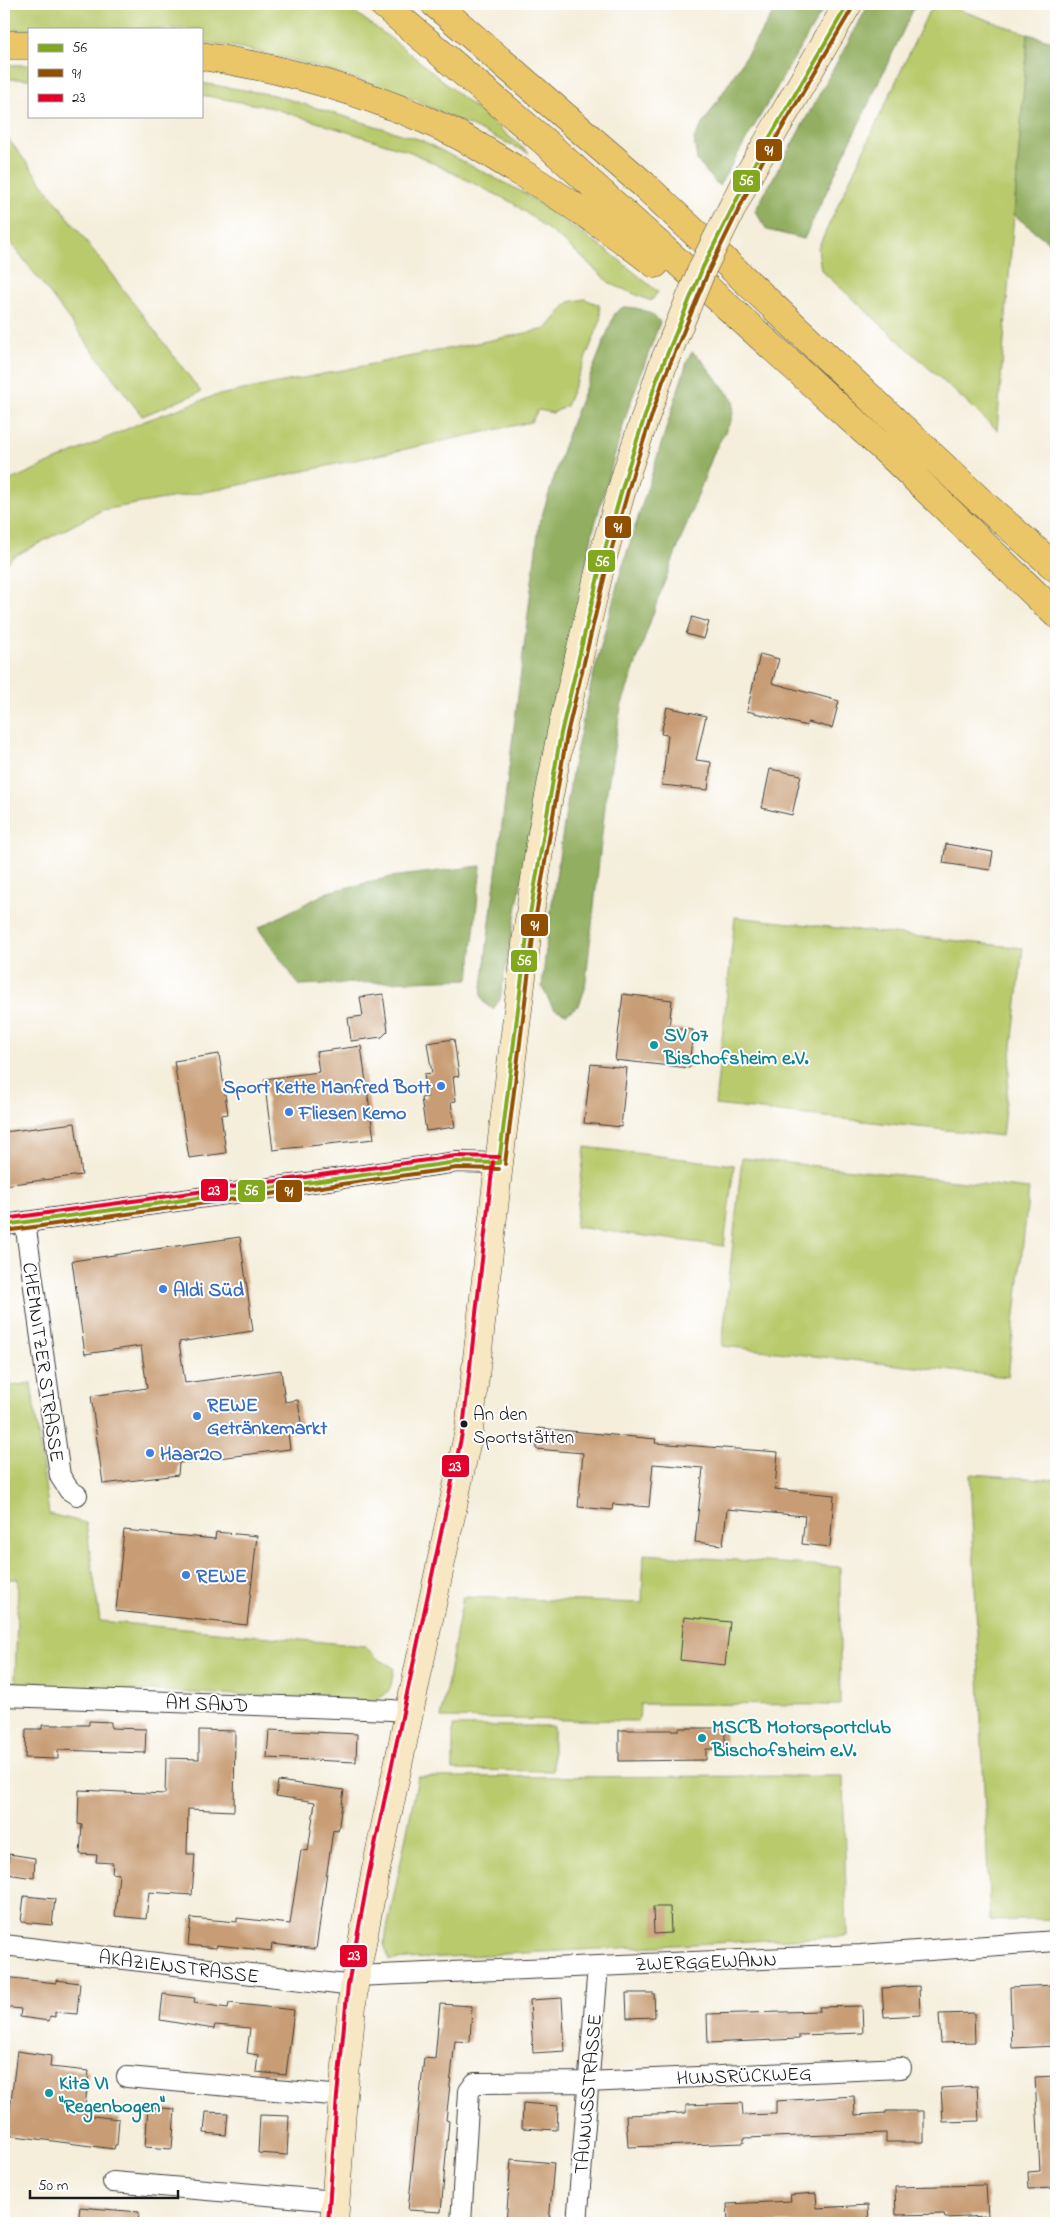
<svg xmlns="http://www.w3.org/2000/svg" width="1060" height="2227" font-family="'Indie Flower',sans-serif">
	<style>
		.green { fill: #b9ca6d; stroke: #6a7344 }
		.forest { fill: #92ae60; stroke: #57653e }
		.building { fill: #c89d75 }
		.lines { fill: none; stroke-linecap: round; stroke-linejoin: round }
		.minor-casing { stroke: #3c3c39; stroke-width: 22 }
		.secondary-casing { stroke: #3c3c39; stroke-width: 29 }
		.motorway-casing { stroke: #3c3c39; stroke-width: 29 }
		.minor { stroke: #fff; stroke-width: 20 }
		.secondary { stroke: #f7e8c3; stroke-width: 28 }
		.motorway { stroke: #ebc669; stroke-width: 28 }
		.secondary-bridge-casing { stroke: #3c3c39; stroke-width: 29; stroke-linecap: butt }
		.secondary-bridge { stroke: #f7e8c3; stroke-width: 28 }
		.bus-1-casing { stroke: #fff; stroke-width: 8 }
		.bus-2-casing { stroke: #fff; stroke-width: 8 }
		.bus-3-casing { stroke: #fff; stroke-width: 8 }
		.bus-1 { stroke: #82a81e; stroke-width: 4 }
		.bus-2 { stroke: #914f00; stroke-width: 4 }
		.bus-3 { stroke: #e4002b; stroke-width: 4 }
		.culture-dot { fill: #0f9aa8; stroke: #fff; stroke-width: 2 }
		.shop-dot { fill: #3f7fe0; stroke: #fff; stroke-width: 2 }
		.bus-dot { fill: #1c1c1c; stroke: #fff; stroke-width: 2 }
		.labels { text-anchor: middle; stroke-width: 4; stroke-linejoin: round; paint-order: stroke }
		.bus-label { font-size: 19px; fill: #1c1c1c; stroke: #fff; text-anchor: start }
		.culture-label { font-size: 20px; font-weight: bold; fill: #0d838f; stroke: #fff; text-anchor: start }
		.shop-label { font-size: 20px; font-weight: bold; fill: #366cbe; stroke: #fff; text-anchor: start }
		.street-label { font-size: 20px; fill: #1c1c1c; stroke: #fff }
		.line-badge { stroke: #fff; stroke-width: 2 }
		.badge-label { font-size: 14px; text-anchor: middle; font-weight: bold; fill: #fff }
	</style>
	<rect width="100%" height="100%" fill="#fff"/>
	<filter id="ink" filterUnits="userSpaceOnUse"><feTurbulence type="fractalNoise" baseFrequency=".02" numOctaves="2"/><feDisplacementMap in="SourceGraphic" scale="10" xChannelSelector="R" yChannelSelector="G"/><feConvolveMatrix kernelMatrix="1 2 1 2 8 2 1 2 1" color-interpolation-filters="sRGB"/></filter>
	<filter id="wash" filterUnits="userSpaceOnUse"><feTurbulence type="fractalNoise" baseFrequency=".0096" numOctaves="4" result="noise"/><feDisplacementMap in="SourceGraphic" scale="20" xChannelSelector="R" yChannelSelector="G"/><feGaussianBlur stdDeviation="1.12" result="paint"/><feColorMatrix in="noise" values="0 0 0 0 0 0 0 0 0 0 0 0 0 0 0 0 0 1.4 0 .05"/><feComposite in="paint" operator="in"/></filter>
	<g filter="url(#wash)">
		<rect width="100%" height="100%" fill="#f4eedb"/>
		<path class="green" d="M 4,4 L 344,4 L 402,47 L 529,153 L 399,93 L 318,67 L 241,48 L 201,42 L 201,29 L 29,29 L 4,31 Z
			M 942,4 L 1028,34 L 997,430 L 821,270 L 818,248 L 928,13 Z
			M 4,65 L 29,65 L 29,79 L 4,79 Z
			M 201,83 L 274,95 L 421,140 L 524,193 L 613,255 L 658,292 L 651,301 L 611,284 L 566,243 L 513,203 L 411,152 L 269,107 L 201,95 Z
			M 4,133 L 201,392 L 142,416 L 4,233 Z
			M 585,299 L 599,305 L 601,320 L 566,406 L 553,413 L 538,410 L 531,422 L 221,489 L 102,510 L 13,557 L 4,566 L 4,483 L 145,421 L 214,396 L 546,329 L 569,302 Z
			M 735,917 L 1023,948 L 1002,1136 L 715,1105 Z
			M 585,1147 L 734,1165 L 724,1246 L 575,1227 Z
			M 742,1158 L 1029,1189 L 1008,1377 L 722,1346 Z
			M 31,1383 L 49,1514 L 86,1523 L 100,1621 L 365,1646 L 377,1658 L 394,1668 C 391,1686 392,1693 374,1701 L 15,1685 L 18,1579 L 4,1579 L 4,1387 Z
			M 970,1474 L 1056,1480 L 1056,1919 L 990,1921 Z
			M 644,1554 L 840,1567 L 840,1705 L 640,1704 L 639,1721 L 441,1718 L 463,1597 L 642,1603 Z
			M 453,1726 L 553,1726 L 553,1771 L 453,1770 Z
			M 843,1776 L 847,1936 L 389,1960 L 384,1944 L 418,1777 Z"/>
		<path class="forest" d="M 779,4 L 826,4 L 719,186 L 697,161 L 694,138 Z
			M 869,4 L 918,4 L 914,8 L 804,239 L 767,230 L 755,211 Z
			M 1028,34 L 1056,42 L 1056,248 L 1014,215 Z
			M 623,307 C 638,307 651,311 660,322 L 627,412 L 593,531 L 520,889 L 500,1000 L 493,1009 L 485,1004 L 481,995 L 539,525 L 570,427 L 615,313 Z
			M 692,352 L 700,358 L 734,401 L 732,419 L 715,450 L 658,599 L 621,707 L 606,797 L 585,989 L 579,1005 L 566,1014 L 553,1008 L 542,987 L 548,929 L 573,766 L 592,680 L 619,578 L 688,359 Z
			M 481,866 L 469,979 L 299,985 L 258,928 L 328,892 L 391,877 Z"/>
		<g id="blocks">
			<path class="building" d="M 692,617 L 709,622 L 704,639 L 686,634 Z
				M 760,654 L 779,659 L 772,683 L 839,701 L 832,728 L 808,722 L 807,726 L 747,711 Z
				M 667,707 L 706,716 L 696,760 L 711,762 L 708,790 L 662,785 L 668,735 L 661,734 Z
				M 770,769 L 801,775 L 792,815 L 762,808 Z
				M 946,844 L 993,852 L 990,870 L 943,863 Z
				M 383,994 L 388,1031 L 382,1037 L 351,1041 L 348,1018 L 363,1016 L 360,997 Z
				M 623,994 L 672,1000 L 669,1028 L 693,1030 L 689,1068 L 615,1060 Z
				M 454,1039 L 459,1076 L 453,1077 L 456,1101 L 451,1102 L 455,1127 L 426,1131 L 421,1098 L 427,1097 L 424,1074 L 432,1073 L 427,1043 Z
				M 361,1046 L 374,1139 L 273,1150 L 264,1079 L 319,1072 L 316,1052 Z
				M 219,1054 L 228,1114 L 221,1115 L 226,1153 L 189,1158 L 174,1061 Z
				M 591,1064 L 627,1068 L 621,1127 L 584,1123 Z
				M 75,1123 L 82,1175 L 4,1185 L 4,1132 Z
				M 240,1237 L 253,1331 L 179,1342 L 185,1383 L 281,1370 L 285,1402 L 298,1400 L 302,1431 L 288,1433 L 290,1449 L 179,1463 L 178,1475 L 103,1484 L 91,1396 L 147,1388 L 141,1346 L 85,1354 L 72,1261 Z
				M 538,1428 L 656,1439 L 655,1443 L 778,1452 L 775,1489 L 834,1495 L 830,1547 L 802,1544 L 805,1516 L 727,1509 L 723,1545 L 695,1542 L 703,1468 L 653,1464 L 649,1507 L 613,1504 L 612,1510 L 578,1507 L 583,1453 L 536,1449 Z
				M 124,1530 L 215,1539 L 216,1532 L 257,1536 L 247,1625 L 116,1611 Z
				M 684,1617 L 730,1622 L 725,1665 L 680,1660 Z
				M 89,1721 L 111,1722 L 111,1728 L 146,1729 L 145,1753 L 58,1750 L 58,1759 L 25,1758 L 26,1729 L 42,1729 L 42,1725 L 89,1725 Z
				M 679,1728 L 725,1728 L 725,1749 L 706,1749 L 706,1760 L 619,1761 L 619,1730 L 679,1730 Z
				M 199,1730 L 235,1731 L 234,1811 L 188,1809 L 187,1854 L 195,1854 L 192,1895 L 149,1892 L 146,1919 L 115,1916 L 119,1874 L 112,1873 L 113,1863 L 96,1862 L 97,1855 L 80,1854 L 82,1825 L 78,1824 L 79,1790 L 165,1794 L 166,1758 L 199,1759 Z
				M 269,1730 L 357,1734 L 356,1762 L 267,1758 Z
				M 278,1781 L 344,1790 L 338,1831 L 333,1830 L 316,1949 L 272,1944 L 271,1951 L 217,1945 L 216,1948 L 188,1945 L 191,1918 L 237,1922 L 237,1918 L 290,1924 L 301,1850 L 308,1851 L 315,1802 L 276,1796 Z
				M 9,1854 L 35,1858 L 34,1878 L 7,1874 Z
				M 24,1896 L 55,1899 L 52,1925 L 21,1922 Z
				M 653,1907 L 670,1907 L 671,1933 L 654,1934 Z
				M 4,1977 L 56,1983 L 56,1980 L 80,1983 L 77,2014 L 55,2012 L 55,2017 L 50,2016 L 49,2021 L 20,2017 L 21,2009 L 4,2007 Z
				M 1056,1985 L 1056,2046 L 1012,2048 L 1010,1987 Z
				M 919,1986 L 920,2015 L 884,2017 L 882,1988 Z
				M 626,1993 L 654,1993 L 655,2017 L 627,2018 Z
				M 163,1994 L 195,1998 L 194,2003 L 228,2008 L 229,2003 L 294,2010 L 286,2075 L 256,2072 L 258,2055 L 247,2053 L 250,2028 L 215,2025 L 214,2029 L 160,2020 Z
				M 562,1998 L 565,2051 L 533,2053 L 530,2000 Z
				M 440,2004 L 472,2006 L 470,2042 L 455,2041 L 446,2120 L 449,2121 L 441,2212 L 408,2210 L 424,2058 L 435,2059 Z
				M 862,2006 L 863,2033 L 799,2035 L 799,2039 L 708,2043 L 707,2014 L 820,2011 L 819,2007 Z
				M 974,2013 L 975,2042 L 941,2043 L 939,2014 Z
				M 17,2051 L 51,2056 L 50,2067 L 89,2071 L 84,2115 L 119,2119 L 117,2145 L 115,2145 L 114,2149 L 7,2135 Z
				M 1056,2076 L 1056,2188 L 1029,2189 L 1028,2172 L 1040,2171 L 1035,2077 Z
				M 977,2086 L 979,2121 L 943,2122 L 941,2088 Z
				M 854,2096 L 855,2115 L 886,2113 L 886,2111 L 924,2111 L 924,2142 L 886,2142 L 886,2133 L 744,2138 L 744,2143 L 628,2147 L 626,2115 L 686,2113 L 686,2105 L 742,2103 L 743,2115 L 776,2114 L 776,2101 Z
				M 523,2103 L 558,2106 L 557,2130 L 522,2128 Z
				M 148,2107 L 175,2109 L 172,2149 L 145,2147 Z
				M 206,2112 L 228,2113 L 226,2135 L 204,2133 Z
				M 260,2115 L 289,2116 L 287,2155 L 258,2153 Z
				M 511,2159 L 554,2163 L 549,2223 L 506,2223 Z
				M 986,2185 L 988,2216 L 945,2218 L 944,2214 L 896,2215 L 895,2187 Z
				M 816,2193 L 817,2208 L 868,2205 L 869,2223 L 728,2223 L 727,2204 L 791,2201 L 790,2195 Z
				M 80,2207 L 139,2212 L 138,2223 L 78,2223 Z"/>
		</g>
	</g>
	<g filter="url(#ink)">
		<use href="#blocks" fill-opacity="0" stroke="#3c3c39" stroke-width="1"/>
		<g class="lines">
			<g class="minor-casing">
				<path id="minor" d="M 25,1222 L 60,1476 L 69,1490 L 77,1495
					M 4,1225 L 457,1162 L 499,1163
					M 4,1696 L 391,1710 L 409,1712
					M 4,1945 L 354,1986
					M 355,1976 L 861,1955 L 1056,1941
					M 127,2077 L 343,2096
					M 113,2182 L 336,2201
					M 461,2223 L 469,2091 L 475,2083 L 587,2082 L 901,2068
					M 577,2223 L 598,1966"/>
			</g>
			<g class="secondary-casing">
				<path id="secondary" d="M 749,174 L 848,4
					M 334,2223 L 343,2096 L 354,1986 L 375,1874 L 469,1430 L 499,1163 L 529,920 L 541,838 L 561,733 L 602,560 L 628,468 L 664,362"/>
			</g>
			<g class="motorway-casing">
				<path id="motorway" d="M 383,4 L 545,142 L 800,372 L 896,460 L 1056,614
					M 435,4 L 643,184 L 979,500 L 1056,568
					M 4,45 L 29,45
					M 201,56 C 285,68 371,94 448,130 C 472,141 494,157 517,170 C 564,199 611,229 655,264"/>
			</g>
			<use href="#minor" class="minor"/>
			<use href="#secondary" class="secondary"/>
			<use href="#motorway" class="motorway"/>
			<g class="secondary-bridge-casing">
				<path id="secondary-bridge" d="M 664,362 L 703,267 L 749,174"/>
			</g>
			<use href="#secondary-bridge" class="secondary-bridge"/>
			<g class="bus-1-casing">
				<path id="bus-1" d="M 499,1163 L 529,920 L 561,733 L 602,560 L 628,468 L 657,379 L 703,267 L 757,159 L 848,4
					M 4,1225 L 457,1162 L 499,1163"/>
			</g>
			<g class="bus-2-casing">
				<path id="bus-2" d="M 505,1164 L 535,921 L 567,734 L 608,562 L 634,470 L 663,381 L 709,270 L 762,162 L 853,7
					M 5,1231 L 457,1168 L 499,1169"/>
			</g>
			<g class="bus-3-casing">
				<path id="bus-3" d="M 4,1219 L 456,1156 L 499,1157
					M 328,2223 L 337,2096 L 348,1985 L 369,1873 L 463,1429 L 493,1162"/>
			</g>
			<use href="#bus-1" class="bus-1"/>
			<use href="#bus-2" class="bus-2"/>
			<use href="#bus-3" class="bus-3"/>
		</g>
	</g>
	<g class="culture-dot">
		<circle cx="654" cy="1045" r="5"/>
		<circle cx="702" cy="1738" r="5"/>
		<circle cx="49" cy="2093" r="5"/>
	</g>
	<g class="shop-dot">
		<circle cx="441" cy="1086" r="5"/>
		<circle cx="289" cy="1112" r="5"/>
		<circle cx="163" cy="1289" r="5"/>
		<circle cx="197" cy="1416" r="5"/>
		<circle cx="150" cy="1453" r="5"/>
		<circle cx="186" cy="1575" r="5"/>
	</g>
	<circle class="bus-dot" cx="464" cy="1424" r="4.5"/>
	<g class="labels">
		<g class="bus-label">
			<text x="473" y="1420">An den<tspan x="473" dy="23">Sportstätten</tspan></text>
		</g>
		<g class="culture-label">
			<text x="664" y="1041">SV 07<tspan x="664" dy="23">Bischofsheim e.V.</tspan></text>
			<text x="712" y="1733">MSCB Motorsportclub<tspan x="712" dy="23">Bischofsheim e.V.</tspan></text>
			<text x="59" y="2089">Kita VI<tspan x="59" dy="23">"Regenbogen"</tspan></text>
		</g>
		<g class="shop-label">
			<text x="431" y="1093" text-anchor="end">Sport Kette Manfred Bott</text>
			<text x="299" y="1119">Fliesen Kemo</text>
			<text x="173" y="1296">Aldi Süd</text>
			<text x="207" y="1411">REWE<tspan x="207" dy="23">Getränkemarkt</tspan></text>
			<text x="160" y="1460">Haar2O</text>
			<text x="196" y="1582">REWE</text>
		</g>
		<g class="street-label">
			<text transform="translate(44 1362) rotate(82)" y="7">CHEMNITZER STRASSE</text>
			<text transform="translate(207 1703) rotate(2)" y="7">AM SAND</text>
			<text transform="translate(706 1961) rotate(-2)" y="7">ZWERGGEWANN</text>
			<text transform="translate(179 1966) rotate(7)" y="7">AKAZIENSTRASSE</text>
			<text transform="translate(744 2075) rotate(-2)" y="7">HUNSRÜCKWEG</text>
			<text transform="translate(587 2094) rotate(-85)" y="7">TAUNUSSTRASSE</text>
		</g>
	</g>
	<g class="line-badge">
		<rect x="755" y="138" width="28" height="24" rx="5" fill="#914f00"/>
		<rect x="732" y="169" width="29" height="24" rx="5" fill="#82a81e"/>
		<rect x="604" y="515" width="28" height="24" rx="5" fill="#914f00"/>
		<rect x="587" y="549" width="29" height="24" rx="5" fill="#82a81e"/>
		<rect x="520" y="913" width="29" height="24" rx="5" fill="#914f00"/>
		<rect x="510" y="949" width="28" height="24" rx="5" fill="#82a81e"/>
		<rect x="200" y="1178" width="29" height="24" rx="5" fill="#e4002b"/>
		<rect x="237" y="1179" width="29" height="24" rx="5" fill="#82a81e"/>
		<rect x="275" y="1179" width="28" height="24" rx="5" fill="#914f00"/>
		<rect x="441" y="1454" width="29" height="24" rx="5" fill="#e4002b"/>
		<rect x="339" y="1944" width="29" height="24" rx="5" fill="#e4002b"/>
	</g>
	<g class="badge-label">
		<text x="769" y="155">91</text>
		<text x="746" y="185">56</text>
		<text x="618" y="532">91</text>
		<text x="602" y="566">56</text>
		<text x="535" y="930">91</text>
		<text x="524" y="965">56</text>
		<text x="214" y="1195">23</text>
		<text x="251" y="1195">56</text>
		<text x="289" y="1196">91</text>
		<text x="455" y="1471">23</text>
		<text x="354" y="1960">23</text>
	</g>
	<rect width="1060" height="2227" fill="none" stroke="#fff" stroke-width="20"/>
	<rect x="28" y="28" width="175" height="90" fill="#ffffff" stroke="#a4a4a4"/>
	<rect x="38" y="44" width="25" height="8" fill="#82a81e" stroke="#a4a4a4"/>
	<text x="72" y="52" font-size="15" fill="#1c1c1c">56</text>
	<rect x="38" y="69" width="25" height="8" fill="#914f00" stroke="#a4a4a4"/>
	<text x="72" y="78" font-size="15" fill="#1c1c1c">91</text>
	<rect x="38" y="94" width="25" height="8" fill="#e4002b" stroke="#a4a4a4"/>
	<text x="72" y="102" font-size="15" fill="#1c1c1c">23</text>
	<path d="M30 2190v8h148v-8" fill="none" stroke="#1c1c1c" stroke-width="2.5"/>
	<text x="38" y="2190" font-size="15" fill="#1c1c1c" stroke="#ffffff" stroke-width="4" paint-order="stroke">50 m</text>
</svg>
